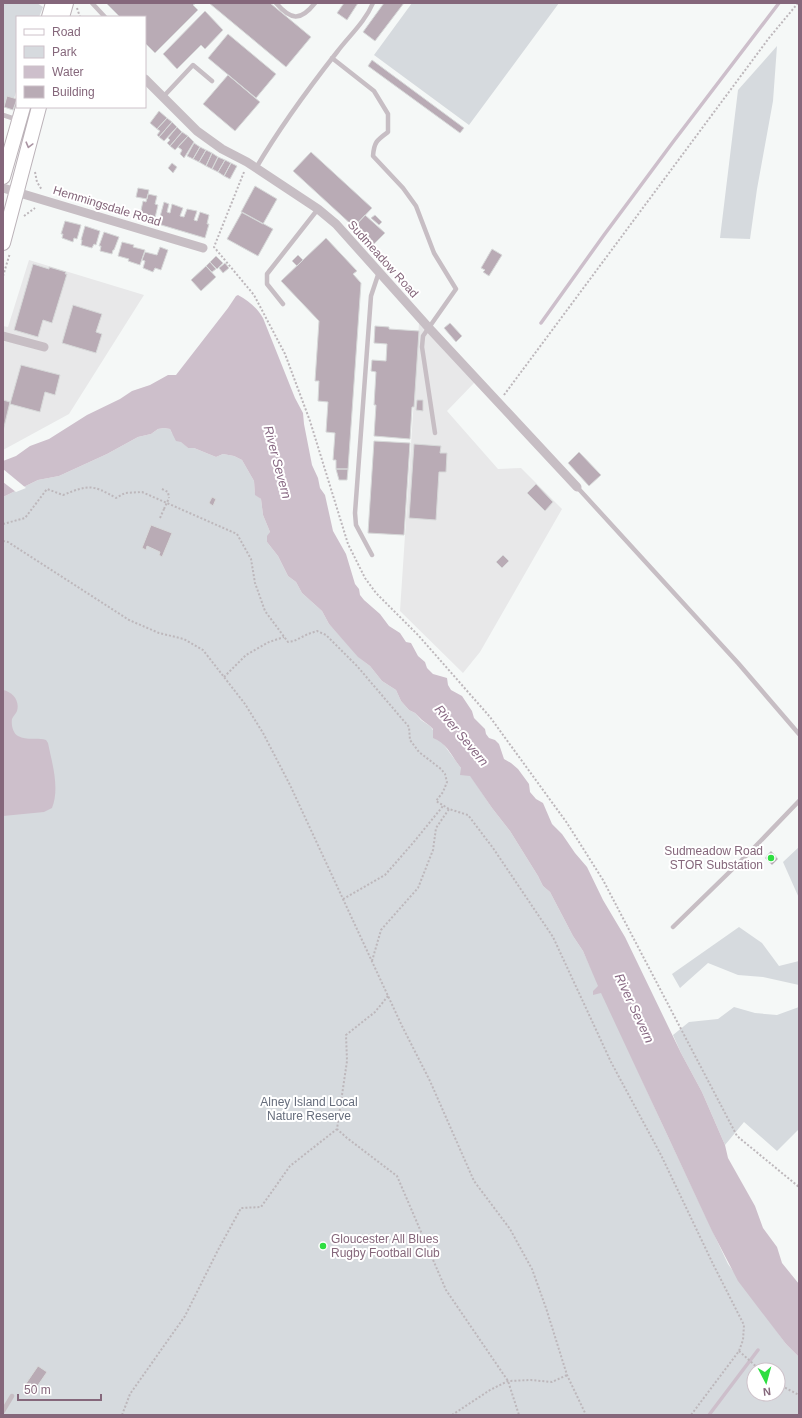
<svg xmlns="http://www.w3.org/2000/svg" width="802" height="1418" font-family="Helvetica,sans-serif">
	<style>
		.built { fill: #e8e8e9 }
		.green { fill: #d6dade; fill-rule: evenodd }
		.water { fill: #cdbfcb }
		.pier { fill: #f5f8f7 }
		.lines { fill: none; stroke-linecap: round; stroke-linejoin: round }
		.stream { stroke: #cdbfcb; stroke-width: 3.5 }
		.building { fill: #b9abb5; stroke: #d7d9d9 }
		.primary-casing { stroke: #bbb2b8; stroke-width: 16 }
		.path { stroke: #bdb7bb; stroke-width: 2; stroke-dasharray: 2 2; stroke-linecap: butt }
		.service { stroke: #c7bec4; stroke-width: 4.5 }
		.minor { stroke: #c7bec4; stroke-width: 9 }
		.primary { stroke: #fff; stroke-width: 14 }
		.path-bridge { stroke: #bdb7bb; stroke-width: 2; stroke-dasharray: 2 2; stroke-linecap: butt }
		.oneway { stroke: #aa95a3 }
		.poi-dot { fill: #2ede41; stroke: #fff; stroke-width: 1.5 }
		.labels { text-anchor: middle; stroke-width: 4; stroke-linejoin: round; paint-order: stroke }
		.street-label { font-size: 12px; fill: #85677b; stroke: #fff }
		.poi-label { font-size: 12px; fill: #85677b; stroke: #fff; text-anchor: end }
		.park-label { font-size: 12px; fill: #666d7c; stroke: #fff }
		.water-label { font-size: 13px; font-style: italic; fill: #886983; stroke: #fff }
	</style>
	<rect width="100%" height="100%" fill="#f5f8f7"/>
	<path class="built" d="M 29,260 L 144,295 L 69,414 L 3,450 L 3,326 L 8,327 Z
		M 419,323 L 475,382 L 447,411 L 498,469 L 521,468 L 562,509 L 480,652 L 463,673 L 400,611 Z"/>
	<path class="green" d="M 3,3 L 37,3 L 43,7 L 39,17 L 17,17 L 17,88 L 14,99 L 7,96 L 4,107 L 3,106 Z
		M 412,3 L 559,3 L 469,125 L 374,55 Z
		M 777,46 L 773,101 L 757,189 L 750,239 L 720,238 L 738,90 Z
		M 164,428 L 170,429 L 172,433 L 188,448 L 194,448 L 216,457 L 223,454 L 234,456 L 242,460 L 254,481 L 255,494 L 261,499 L 263,515 L 270,532 L 267,542 L 278,556 L 288,576 L 296,582 L 302,593 L 322,611 L 329,624 L 361,659 L 370,666 L 382,681 L 396,690 L 401,701 L 409,710 L 415,713 L 421,720 L 430,726 L 461,768 L 461,775 L 470,775 L 492,808 L 510,831 L 538,876 L 543,886 L 550,892 L 573,936 L 583,951 L 664,1128 L 728,1264 L 786,1344 L 799,1357 L 799,1415 L 3,1415 L 3,497 L 38,480 L 59,476 L 107,454 L 138,437 L 151,434 L 158,429 ZM 754,1370 L 778,1370 L 778,1394 L 754,1394 Z
		M 799,847 L 799,898 L 783,862 Z
		M 739,927 L 762,943 L 779,966 L 799,961 L 799,985 L 763,977 L 738,975 L 708,963 L 680,988 L 672,974 Z
		M 734,1007 L 755,1013 L 777,1015 L 799,1007 L 799,1129 L 777,1151 L 744,1122 L 725,1145 L 702,1092 L 681,1053 L 673,1035 L 689,1022 L 718,1019 Z"/>
	<path class="water" d="M 238,295 C 249,301 257,308 263,318 L 295,398 L 303,413 L 304,424 L 312,465 L 318,478 L 320,488 L 325,495 L 333,531 L 346,554 L 355,584 L 359,589 L 360,595 L 364,600 L 380,614 L 389,626 L 400,633 L 406,642 L 411,643 L 418,656 L 425,662 L 427,668 L 433,674 L 447,678 L 448,685 L 451,690 L 462,696 L 472,711 L 474,718 L 485,729 L 486,734 L 489,738 L 495,740 L 499,744 L 504,759 L 511,763 L 518,769 L 529,784 L 530,792 L 536,799 L 543,803 L 552,824 L 562,834 L 575,853 L 587,867 L 603,900 L 625,937 L 681,1053 L 702,1092 L 725,1145 L 728,1158 L 755,1206 L 763,1228 L 777,1247 L 782,1263 L 799,1284 L 799,1357 L 786,1344 L 738,1281 L 712,1231 L 601,993 L 593,995 L 593,991 L 598,986 L 583,951 L 573,936 L 550,892 L 543,886 L 538,876 L 510,831 L 492,808 L 470,776 L 460,775 L 461,768 C 452,757 447,743 433,738 L 433,729 L 430,726 L 422,720 L 415,713 L 409,710 L 401,701 L 396,690 L 382,681 L 370,666 L 358,657 L 329,624 L 322,611 L 302,593 L 296,582 L 288,576 L 278,556 L 267,542 L 267,536 L 270,532 L 263,515 L 261,499 L 255,495 L 254,481 L 242,460 L 234,456 L 223,454 L 216,457 L 194,448 L 188,448 L 181,442 L 176,441 L 170,429 L 164,428 L 158,429 L 151,434 L 138,437 L 107,454 L 59,476 L 38,480 L 3,497 L 3,461 L 16,456 L 30,446 L 49,439 L 87,415 L 120,399 L 132,391 L 150,385 L 168,375 L 176,375 L 228,308 L 236,296 Z
		M 3,690 C 13,692 20,701 17,711 C 16,714 13,716 12,719 C 11,725 13,733 18,736 C 27,741 37,737 46,740 L 48,743 C 52,763 60,788 52,808 L 44,812 L 3,816 Z"/>
	<path class="pier" d="M 3,469 L 26,488 L 16,492 L 3,482 Z"/>
	<g class="lines">
		<path class="stream" d="M 541,323 L 604,235 L 673,142 L 779,3
			M 709,1415 L 758,1350"/>
	</g>
	<path class="building" d="M 106,3 L 196,3 L 193,5 L 198,10 L 155,53 L 145,43 L 145,17 L 120,17 Z
		M 209,3 L 270,3 L 311,37 L 286,67 Z
		M 344,3 L 358,3 L 347,20 L 337,13 Z
		M 384,3 L 404,3 L 375,41 L 363,32 Z
		M 205,11 L 223,30 L 205,49 L 201,45 L 177,69 L 163,54 Z
		M 228,34 L 276,74 L 256,98 L 208,58 Z
		M 372,60 L 464,128 L 460,133 L 368,66 Z
		M 228,75 L 260,102 L 235,131 L 203,104 Z
		M 7,96 L 17,99 L 13,110 L 4,107 Z
		M 159,111 L 167,118 L 157,129 L 150,123 Z
		M 167,118 L 172,122 L 159,137 L 157,135 L 160,131 L 157,129 Z
		M 172,122 L 177,127 L 164,141 L 159,137 Z
		M 177,127 L 182,132 L 170,146 L 167,143 L 170,140 L 168,138 Z
		M 182,132 L 188,136 L 175,150 L 170,146 Z
		M 188,136 L 194,142 L 184,158 L 180,154 L 182,150 L 178,147 Z
		M 194,143 L 200,147 L 193,159 L 187,156 Z
		M 200,147 L 206,150 L 199,162 L 193,159 Z
		M 206,150 L 212,153 L 206,166 L 199,162 Z
		M 311,152 L 372,208 L 354,227 L 293,171 Z
		M 212,153 L 218,157 L 212,169 L 206,166 Z
		M 218,157 L 225,160 L 218,172 L 212,169 Z
		M 225,160 L 231,163 L 224,176 L 218,172 Z
		M 172,163 L 177,167 L 173,173 L 168,168 Z
		M 231,163 L 237,166 L 230,179 L 224,176 Z
		M 255,186 L 277,199 L 263,224 L 241,212 Z
		M 138,188 L 149,190 L 147,199 L 136,197 Z
		M 148,194 L 157,196 L 155,204 L 158,205 L 155,218 L 140,215 L 143,201 L 146,202 Z
		M 164,202 L 169,204 L 167,212 L 170,213 L 172,204 L 183,208 L 180,216 L 184,217 L 187,209 L 197,211 L 194,220 L 197,221 L 200,212 L 209,215 L 207,224 L 209,224 L 205,238 L 158,224 Z
		M 242,212 L 273,229 L 258,256 L 227,239 Z
		M 365,215 L 385,233 L 373,245 L 354,227 Z
		M 375,215 L 382,222 L 379,225 L 371,218 Z
		M 65,221 L 81,225 L 77,239 L 74,238 L 73,242 L 62,238 L 63,234 L 61,234 Z
		M 85,226 L 100,231 L 96,245 L 94,244 L 92,248 L 81,245 L 82,240 L 81,240 Z
		M 104,232 L 119,237 L 114,250 L 113,250 L 112,254 L 100,251 L 101,246 L 99,246 Z
		M 326,238 L 357,271 L 353,274 L 361,283 L 348,469 L 336,469 L 336,460 L 333,460 L 335,433 L 326,432 L 328,402 L 318,401 L 319,381 L 315,381 L 319,321 L 281,281 Z
		M 122,242 L 134,245 L 133,247 L 145,250 L 140,265 L 128,261 L 129,259 L 118,256 Z
		M 160,247 L 168,250 L 161,270 L 155,268 L 153,272 L 143,268 L 145,261 L 142,260 L 145,252 L 157,255 Z
		M 492,249 L 502,255 L 489,276 L 483,272 L 485,270 L 481,268 Z
		M 298,255 L 303,260 L 297,266 L 292,261 Z
		M 216,256 L 223,263 L 217,269 L 210,262 Z
		M 210,262 L 216,269 L 212,272 L 206,266 Z
		M 225,263 L 229,268 L 223,273 L 219,268 Z
		M 33,264 L 49,269 L 49,267 L 66,272 L 65,274 L 67,274 L 52,323 L 43,320 L 38,337 L 14,330 Z
		M 206,266 L 216,277 L 201,291 L 191,280 Z
		M 73,305 L 102,314 L 96,332 L 102,334 L 96,353 L 62,343 Z
		M 450,323 L 462,336 L 456,342 L 444,328 Z
		M 375,326 L 389,327 L 389,329 L 419,331 L 414,407 L 412,407 L 410,439 L 374,436 L 376,405 L 374,405 L 376,372 L 371,371 L 372,360 L 386,361 L 387,344 L 374,343 Z
		M 21,365 L 60,375 L 55,395 L 45,392 L 40,412 L 10,404 Z
		M 3,400 L 10,402 L 3,431 Z
		M 417,400 L 423,400 L 423,411 L 416,410 Z
		M 374,441 L 410,443 L 404,535 L 368,533 Z
		M 414,444 L 441,446 L 440,453 L 447,453 L 446,472 L 439,472 L 436,520 L 409,518 Z
		M 579,452 L 601,475 L 589,486 L 568,463 Z
		M 336,469 L 348,469 L 347,480 L 339,480 Z
		M 536,484 L 553,502 L 545,511 L 527,493 Z
		M 212,497 L 216,499 L 213,506 L 209,503 Z
		M 151,525 L 172,533 L 162,557 L 159,555 L 160,552 L 147,546 L 146,550 L 142,548 Z
		M 503,555 L 509,561 L 502,568 L 496,562 Z
		M 771,851 L 778,859 L 772,865 L 765,858 Z
		M 38,1366 L 47,1372 L 32,1394 L 23,1388 Z"/>
	<g class="lines">
		<g class="primary-casing">
			<path id="primary" d="M 49,17 L 53,3
				M 62,17 L 66,3
				M 3,177 L 23,107
				M 3,243 L 39,107"/>
		</g>
		<path class="path" d="M 77,8 L 80,17
			M 35,172 L 37,182 L 42,190
			M 244,172 L 214,247 L 254,295 L 285,354 L 310,421 L 348,544 L 365,578 L 376,593 L 418,635 L 490,717 L 567,823 L 603,880 L 737,1136 L 799,1187
			M 24,216 L 35,208
			M 3,276 L 10,253
			M 504,395 L 769,38 L 798,3
			M 162,489 L 168,492 L 169,498
			M 160,518 L 164,509
			M 3,524 L 25,518 L 47,489 L 63,495 C 88,485 92,484 116,498 L 125,493 L 142,492 L 237,534 L 251,559 L 255,583 L 265,611 L 288,642 L 294,641 L 308,634 L 317,631 L 326,635 L 357,666 L 409,727 L 410,740 L 419,752 L 441,769 L 445,774 L 447,782 L 443,792 L 436,801 L 449,809 L 468,815 L 493,848 L 553,937 L 611,1062 L 661,1155 L 713,1264 L 744,1325 L 743,1340 L 739,1351 L 691,1415
			M 3,541 L 8,542 L 129,620 L 159,633 L 184,639 L 203,650 L 245,704 L 263,733 L 290,785 L 402,1026 L 430,1081 L 474,1181 L 510,1229 L 532,1269 L 546,1308 L 567,1375 L 586,1415
			M 224,677 L 246,655 L 269,642 L 284,637
			M 343,899 L 385,875 L 413,843 L 443,806
			M 372,961 L 381,930 L 418,888 L 433,850 L 436,828 L 449,809
			M 388,996 L 375,1012 L 346,1035 L 347,1061 L 337,1129 L 347,1138 L 397,1176 L 446,1290 L 508,1381 L 519,1415
			M 739,1351 L 760,1370
			M 778,1384 L 799,1395
			M 122,1415 L 130,1394 L 185,1316 L 218,1250 L 241,1208 L 261,1207 L 290,1166 L 337,1129
			M 452,1415 L 490,1390 L 508,1381 L 531,1380 L 552,1382 L 567,1375"/>
		<path class="service" d="M 92,3 L 105,17
			M 276,3 C 291,20 300,22 315,3
			M 332,58 L 374,91 L 388,114 L 388,132 C 377,140 374,142 373,156 L 403,188 L 416,206 L 434,253 L 456,289 L 423,336 L 422,347 L 435,433
			M 163,97 L 193,65 L 212,81
			M 3,115 L 18,120
			M 256,168 C 280,127 308,89 337,52 C 349,36 365,22 373,3
			M 283,304 L 267,284 L 267,274 L 318,209
			M 577,487 L 738,663 L 799,734
			M 372,555 L 356,525 L 355,513 L 371,296 L 379,272
			M 673,927 L 748,854 L 799,801
			M 3,1411 L 12,1396"/>
		<path class="minor" d="M 145,79 L 197,131 L 222,149 L 247,162 L 318,209 L 336,224 L 429,328 L 577,487
			M 3,188 L 203,248
			M 3,336 L 44,347"/>
		<use href="#primary" class="primary"/>
		<path class="path-bridge" d="M 164,509 L 169,498"/>
	</g>
	<defs><path id="oneway-chevron" d="M-2-3.5L2.5 0L-2 3.5" fill="none" stroke-width="1.6" stroke-linecap="round" stroke-linejoin="round"/></defs>
	<use class="oneway" href="#oneway-chevron" transform="translate(29 145) rotate(105)"/>
	<g class="poi-dot">
		<circle cx="771" cy="858" r="4"/>
		<circle cx="323" cy="1246" r="4"/>
	</g>
	<g class="labels">
		<g class="street-label">
			<text transform="translate(107 206) rotate(17)" y="4">Hemmingsdale Road</text>
			<text transform="translate(383 259) rotate(48)" y="4">Sudmeadow Road</text>
		</g>
		<g class="poi-label">
			<text x="763" y="855">Sudmeadow Road<tspan x="763" dy="14">STOR Substation</tspan></text>
			<text x="331" y="1243" text-anchor="start">Gloucester All Blues<tspan x="331" dy="14">Rugby Football Club</tspan></text>
		</g>
		<g class="park-label">
			<text x="309" y="1106">Alney Island Local<tspan x="309" dy="14">Nature Reserve</tspan></text>
		</g>
		<g class="water-label">
			<text transform="translate(278 462) rotate(75)" y="5">River Severn</text>
			<text transform="translate(462 735) rotate(50)" y="5">River Severn</text>
			<text transform="translate(635 1008) rotate(65)" y="5">River Severn</text>
		</g>
	</g>
	<rect width="802" height="1418" fill="none" stroke="#85677b" stroke-width="8"/>
	<rect x="16" y="16" width="130" height="92" fill="#ffffff" stroke="#cec2ca"/>
	<rect x="24" y="29" width="20" height="6" fill="#ffffff" stroke="#cec2ca"/>
	<text x="52" y="36" font-size="12" fill="#85677b">Road</text>
	<rect x="24" y="46" width="20" height="12" fill="#d6dade" stroke="#cec2ca"/>
	<text x="52" y="56" font-size="12" fill="#85677b">Park</text>
	<rect x="24" y="66" width="20" height="12" fill="#cdbfcb" stroke="#cec2ca"/>
	<text x="52" y="76" font-size="12" fill="#85677b">Water</text>
	<rect x="24" y="86" width="20" height="12" fill="#b9abb5" stroke="#cec2ca"/>
	<text x="52" y="96" font-size="12" fill="#85677b">Building</text>
	<g transform="translate(766 1382) rotate(174)"><circle r="19" fill="#ffffff" stroke="#cec2ca"/>
	<path d="M0-3L7 15L0 10L-7 15Z" fill="#2ede41"/>
	<text y="-6" font-size="11" font-weight="bold" text-anchor="middle" fill="#85677b">N</text>
	</g>
	<path d="M18 1394v6h83v-6" fill="none" stroke="#85677b" stroke-width="2"/>
	<text x="24" y="1394" font-size="12" fill="#85677b" stroke="#ffffff" stroke-width="3" paint-order="stroke">50 m</text>
</svg>
